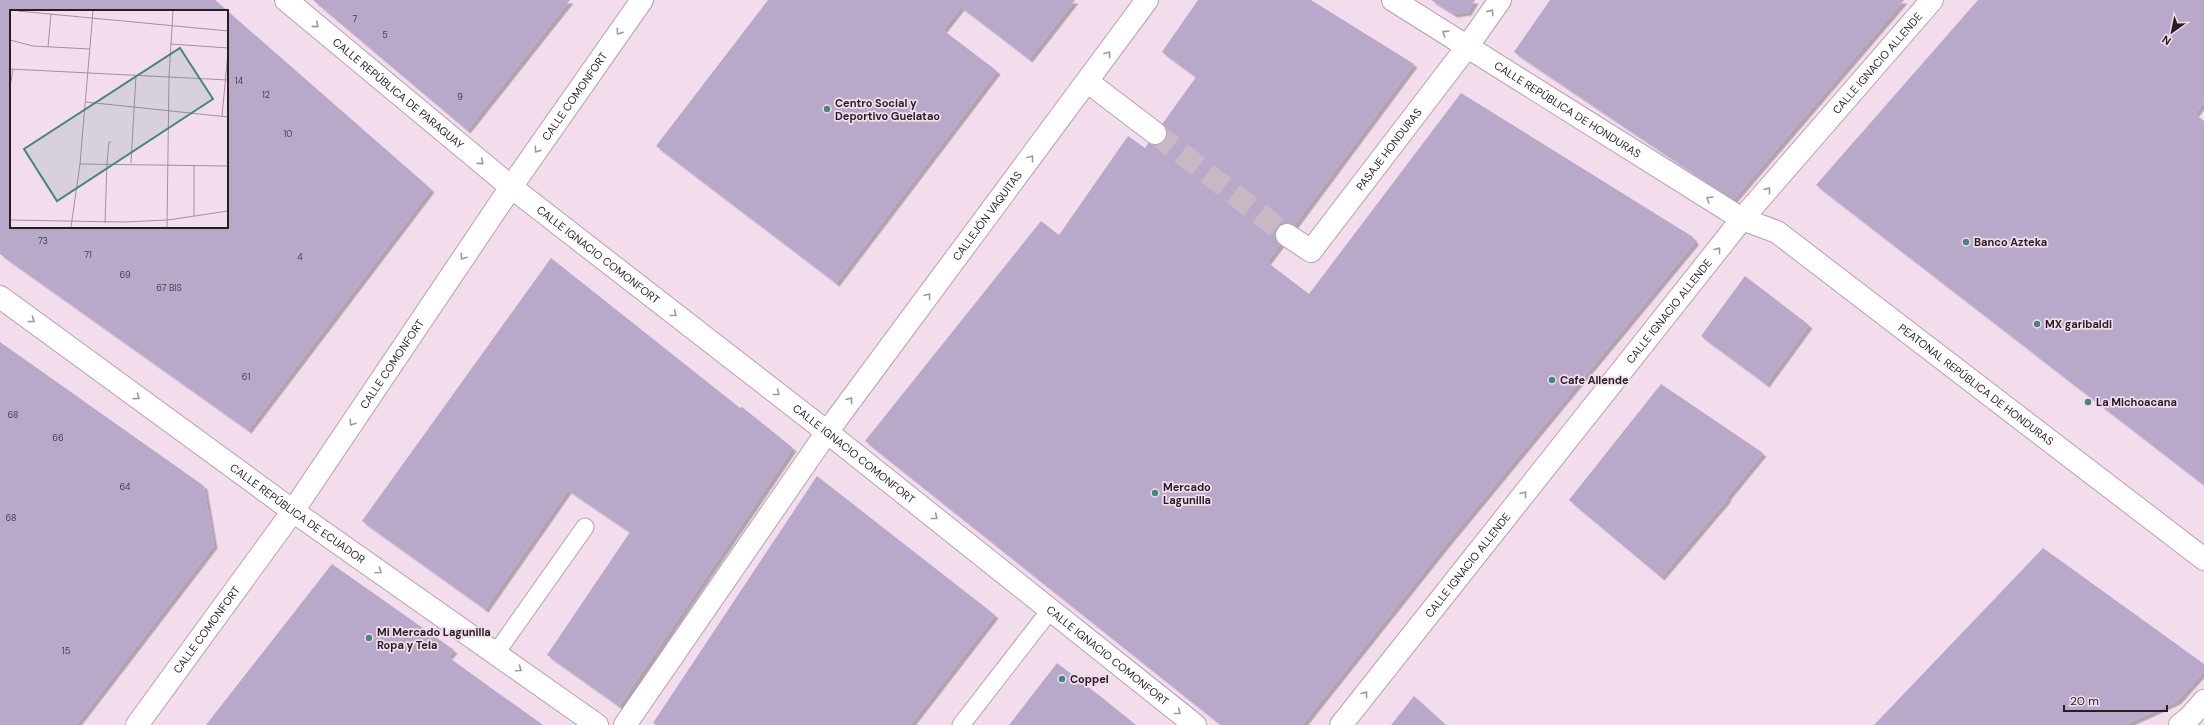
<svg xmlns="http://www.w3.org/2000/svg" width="2204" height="725" font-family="'DM Sans',sans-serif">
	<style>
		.building { fill: #b8a8ca; fill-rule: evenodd; filter: url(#shadow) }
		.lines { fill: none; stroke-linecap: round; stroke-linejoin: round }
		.minor-tunnel { stroke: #cab7c4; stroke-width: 22; stroke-dasharray: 22 11; stroke-linecap: butt }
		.service-casing { stroke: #b6a1af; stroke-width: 19 }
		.pedestrian-casing { stroke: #b6a1af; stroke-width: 24 }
		.minor-casing { stroke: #b6a1af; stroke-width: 24 }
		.tertiary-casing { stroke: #b6a1af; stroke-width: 24 }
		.service { stroke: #fff; stroke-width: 17 }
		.pedestrian { stroke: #fff; stroke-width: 22 }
		.minor { stroke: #fff; stroke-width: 22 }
		.tertiary { stroke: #fff; stroke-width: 22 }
		.oneway { stroke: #9d9a9c }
		.poi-dot { fill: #43887e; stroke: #f3ddec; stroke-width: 1.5 }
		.labels { text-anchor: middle; stroke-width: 3.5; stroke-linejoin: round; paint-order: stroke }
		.number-label { font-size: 9px; fill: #4a404e }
		.street-label { font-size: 11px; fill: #261e24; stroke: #f3ddec }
		.poi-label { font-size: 11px; font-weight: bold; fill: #261e24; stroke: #f3ddec; text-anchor: start }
		.inset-road { fill: none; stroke: #a1919c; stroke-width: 1 }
		.view { fill: #43887e; fill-opacity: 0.15; stroke: #43887e; stroke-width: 2 }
		.inset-edge { fill: none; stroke: #261e24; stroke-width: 2 }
	</style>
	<defs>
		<filter id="shadow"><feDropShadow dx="3.5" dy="3.5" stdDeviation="0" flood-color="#0004"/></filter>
	</defs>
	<rect width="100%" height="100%" fill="#f3ddec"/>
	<path class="building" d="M 0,0 L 215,0 L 431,189 L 248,430 L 0,254 ZM 11,11 L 227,11 L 227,227 L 11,227 Z
		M 313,0 L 570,0 L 467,130 Z
		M 768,0 L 1075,0 L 1029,59 L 961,7 L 943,30 L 997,71 L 836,283 L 656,146 Z
		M 1198,0 L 1311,0 L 1414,64 L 1267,262 L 1309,294 L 1461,93 L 1693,237 L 1695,242 L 1445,545 L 1302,725 L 1221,725 L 865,441 L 1041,221 L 1059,235 L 1128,136 L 1145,148 L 1196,77 L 1162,52 Z
		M 1431,0 L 1475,0 L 1468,12 L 1454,14 Z
		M 1550,0 L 1904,0 L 1733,200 L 1514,52 Z
		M 1978,0 L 2204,0 L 2204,102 L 2195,114 L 2204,121 L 2204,485 L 1816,185 Z
		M 551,258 L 740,408 L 742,407 L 793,448 L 619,706 L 547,655 L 630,532 L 568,490 L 485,609 L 362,521 Z
		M 1745,276 L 1809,325 L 1766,384 L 1701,336 Z
		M 0,342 L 204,486 L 214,545 L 76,725 L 0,725 Z
		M 1661,384 L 1763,453 L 1727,497 L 1728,498 L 1661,577 L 1569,500 Z
		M 817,476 L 995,615 L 910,725 L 656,725 L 653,723 Z
		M 2043,548 L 2204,664 L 2204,671 L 2177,701 L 2124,725 L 1874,725 Z
		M 332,564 L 454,650 L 448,657 L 543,725 L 206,725 Z
		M 1057,663 L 1100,696 L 1136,725 L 1009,725 Z
		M 1414,696 L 1446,725 L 1391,725 Z"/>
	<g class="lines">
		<path class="minor-tunnel" d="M 1155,133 L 1287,235"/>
		<g class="service-casing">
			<path id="service" d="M 496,653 L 585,527
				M 961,725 L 1051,609"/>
		</g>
		<g class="pedestrian-casing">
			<g id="pedestrian">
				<path id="s1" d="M 1742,219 L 1777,232 L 2204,559"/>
				<path d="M 2180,725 L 2190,717 L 2204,701"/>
			</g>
		</g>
		<g class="minor-casing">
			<g id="minor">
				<path id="s2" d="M 286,0 L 511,187 L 827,432 L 1195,725"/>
				<path id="s3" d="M 1393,0 L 1742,219"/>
				<path d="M 1088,82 L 1155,133"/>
				<path id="s4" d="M 1287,235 L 1311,251 L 1467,47 L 1500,0"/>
				<path id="s5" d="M 0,297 L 293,511 L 597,725"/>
				<path id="s6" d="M 625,725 L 827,432 L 1147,0"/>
			</g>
		</g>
		<g class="tertiary-casing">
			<g id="tertiary">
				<path id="s7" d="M 137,725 L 293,511 L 511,187 L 642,0"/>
				<path id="s8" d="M 1341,725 L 1742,219 L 1932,0"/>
			</g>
		</g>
		<use href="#service" class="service"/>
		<use href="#pedestrian" class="pedestrian"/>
		<use href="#minor" class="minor"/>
		<use href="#tertiary" class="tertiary"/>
	</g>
	<defs><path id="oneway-chevron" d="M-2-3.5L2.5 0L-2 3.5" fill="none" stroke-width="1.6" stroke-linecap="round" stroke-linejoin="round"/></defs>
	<g class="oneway">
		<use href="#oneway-chevron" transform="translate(1491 12) rotate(-55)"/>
		<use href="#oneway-chevron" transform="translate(316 25) rotate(40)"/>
		<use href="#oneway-chevron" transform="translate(619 32) rotate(125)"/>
		<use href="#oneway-chevron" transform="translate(1445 33) rotate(-147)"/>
		<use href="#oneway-chevron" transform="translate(1108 54) rotate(-54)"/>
		<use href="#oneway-chevron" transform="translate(537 150) rotate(125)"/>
		<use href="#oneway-chevron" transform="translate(1031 158) rotate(-53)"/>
		<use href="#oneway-chevron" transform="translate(481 162) rotate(40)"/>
		<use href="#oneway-chevron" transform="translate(1768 190) rotate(-49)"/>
		<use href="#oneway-chevron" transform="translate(1709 199) rotate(-148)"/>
		<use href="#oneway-chevron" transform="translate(1718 250) rotate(-52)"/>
		<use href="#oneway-chevron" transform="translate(463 257) rotate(124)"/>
		<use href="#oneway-chevron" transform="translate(928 296) rotate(-53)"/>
		<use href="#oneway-chevron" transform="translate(674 314) rotate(38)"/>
		<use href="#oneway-chevron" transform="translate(32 320) rotate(36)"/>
		<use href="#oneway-chevron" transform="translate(777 393) rotate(38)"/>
		<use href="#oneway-chevron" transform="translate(137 397) rotate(36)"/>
		<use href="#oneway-chevron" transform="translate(850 400) rotate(-53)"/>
		<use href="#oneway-chevron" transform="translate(352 423) rotate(124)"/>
		<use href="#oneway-chevron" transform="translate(1524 494) rotate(-52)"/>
		<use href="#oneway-chevron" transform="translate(935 517) rotate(38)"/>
		<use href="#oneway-chevron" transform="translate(379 571) rotate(35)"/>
		<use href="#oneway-chevron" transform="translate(519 669) rotate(35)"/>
		<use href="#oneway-chevron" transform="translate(1365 694) rotate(-52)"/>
		<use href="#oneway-chevron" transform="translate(1178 712) rotate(39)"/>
	</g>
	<g class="poi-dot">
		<circle cx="827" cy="109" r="4"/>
		<circle cx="1966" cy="242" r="4"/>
		<circle cx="2037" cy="324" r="4"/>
		<circle cx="1552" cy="380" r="4"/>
		<circle cx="2088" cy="402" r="4"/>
		<circle cx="1155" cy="493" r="4"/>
		<circle cx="369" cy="638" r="4"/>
		<circle cx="1062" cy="679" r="4"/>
	</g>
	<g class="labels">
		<g class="number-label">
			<text x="355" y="22">7</text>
			<text x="385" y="38">5</text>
			<text x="239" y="84">14</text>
			<text x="266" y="98">12</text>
			<text x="460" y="100">9</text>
			<text x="288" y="137">10</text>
			<text x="43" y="244">73</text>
			<text x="88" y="258">71</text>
			<text x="300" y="260">4</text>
			<text x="125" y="278">69</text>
			<text x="169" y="291">67 BIS</text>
			<text x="246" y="380">61</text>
			<text x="13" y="418">68</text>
			<text x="58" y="441">66</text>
			<text x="125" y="490">64</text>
			<text x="11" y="521">68</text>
			<text x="66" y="654">15</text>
		</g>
		<g class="street-label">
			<text dy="4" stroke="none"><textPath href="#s8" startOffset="852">CALLE IGNACIO ALLENDE</textPath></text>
			<text dy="4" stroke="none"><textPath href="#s2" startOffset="146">CALLE REPÚBLICA DE PARAGUAY</textPath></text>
			<text dy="4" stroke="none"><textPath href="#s7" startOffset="766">CALLE COMONFORT</textPath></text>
			<text dy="4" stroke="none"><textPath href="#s3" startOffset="206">CALLE REPÚBLICA DE HONDURAS</textPath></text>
			<text dy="4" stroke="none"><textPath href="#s4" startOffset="157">PASAJE HONDURAS</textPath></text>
			<text dy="4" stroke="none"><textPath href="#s6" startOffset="625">CALLEJÓN VAQUITAS</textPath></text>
			<text dy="4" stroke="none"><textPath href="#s2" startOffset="403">CALLE IGNACIO COMONFORT</textPath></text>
			<text dy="4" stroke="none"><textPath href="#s8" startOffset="528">CALLE IGNACIO ALLENDE</textPath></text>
			<text dy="4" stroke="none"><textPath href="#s7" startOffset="442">CALLE COMONFORT</textPath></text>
			<text dy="4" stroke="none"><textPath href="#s1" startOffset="288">PEATONAL REPÚBLICA DE HONDURAS</textPath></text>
			<text dy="4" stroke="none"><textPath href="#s2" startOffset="727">CALLE IGNACIO COMONFORT</textPath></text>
			<text dy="4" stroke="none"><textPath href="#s5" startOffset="368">CALLE REPÚBLICA DE ECUADOR</textPath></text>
			<text dy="4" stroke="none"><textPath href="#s8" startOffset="204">CALLE IGNACIO ALLENDE</textPath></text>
			<text dy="4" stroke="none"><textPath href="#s7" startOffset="118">CALLE COMONFORT</textPath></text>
			<text dy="4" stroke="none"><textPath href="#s2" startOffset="1051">CALLE IGNACIO COMONFORT</textPath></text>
		</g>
		<g class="poi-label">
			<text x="835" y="107">Centro Social y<tspan x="835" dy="13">Deportivo Guelatao</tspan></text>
			<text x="1974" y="246">Banco Azteka</text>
			<text x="2045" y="328">MX garibaldi</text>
			<text x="1560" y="384">Cafe Allende</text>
			<text x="2096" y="406">La Michoacana</text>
			<text x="1163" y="491">Mercado<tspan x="1163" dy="13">Lagunilla</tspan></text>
			<text x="377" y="636">Mi Mercado Lagunilla<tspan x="377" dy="13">Ropa y Tela</tspan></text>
			<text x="1070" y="683">Coppel</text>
		</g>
	</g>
	<g transform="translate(10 10)">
		<rect width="218" height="218" fill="#f3ddec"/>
		<path class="inset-road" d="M 8,1 L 218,21M 0,30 L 23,36 L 80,39M 161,34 L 218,38M 38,37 L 41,4M 0,59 L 218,70M 0,77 L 3,59M 76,92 L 218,107M 212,106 L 218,42M 121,153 L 126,65M 70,154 L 218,156M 184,206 L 184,155M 0,210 L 113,212 L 158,210 L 218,201M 95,213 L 97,153 L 99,132 L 101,132M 61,217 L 70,154 L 83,1M 157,217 L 159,67 L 163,1"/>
		<path class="view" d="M 170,38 L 203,89 L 47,191 L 14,139 Z"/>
		<rect width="218" height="218" class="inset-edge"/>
	</g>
	<g transform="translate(2172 32) rotate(213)" stroke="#f3ddec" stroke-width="3" paint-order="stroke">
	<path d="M0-3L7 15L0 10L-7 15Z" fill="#261e24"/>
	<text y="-6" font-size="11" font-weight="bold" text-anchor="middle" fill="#261e24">N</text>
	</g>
	<path d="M2064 705v6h103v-6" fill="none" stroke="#261e24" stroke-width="2"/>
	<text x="2070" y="705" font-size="12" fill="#261e24" stroke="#f3ddec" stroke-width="3" paint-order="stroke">20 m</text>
</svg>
